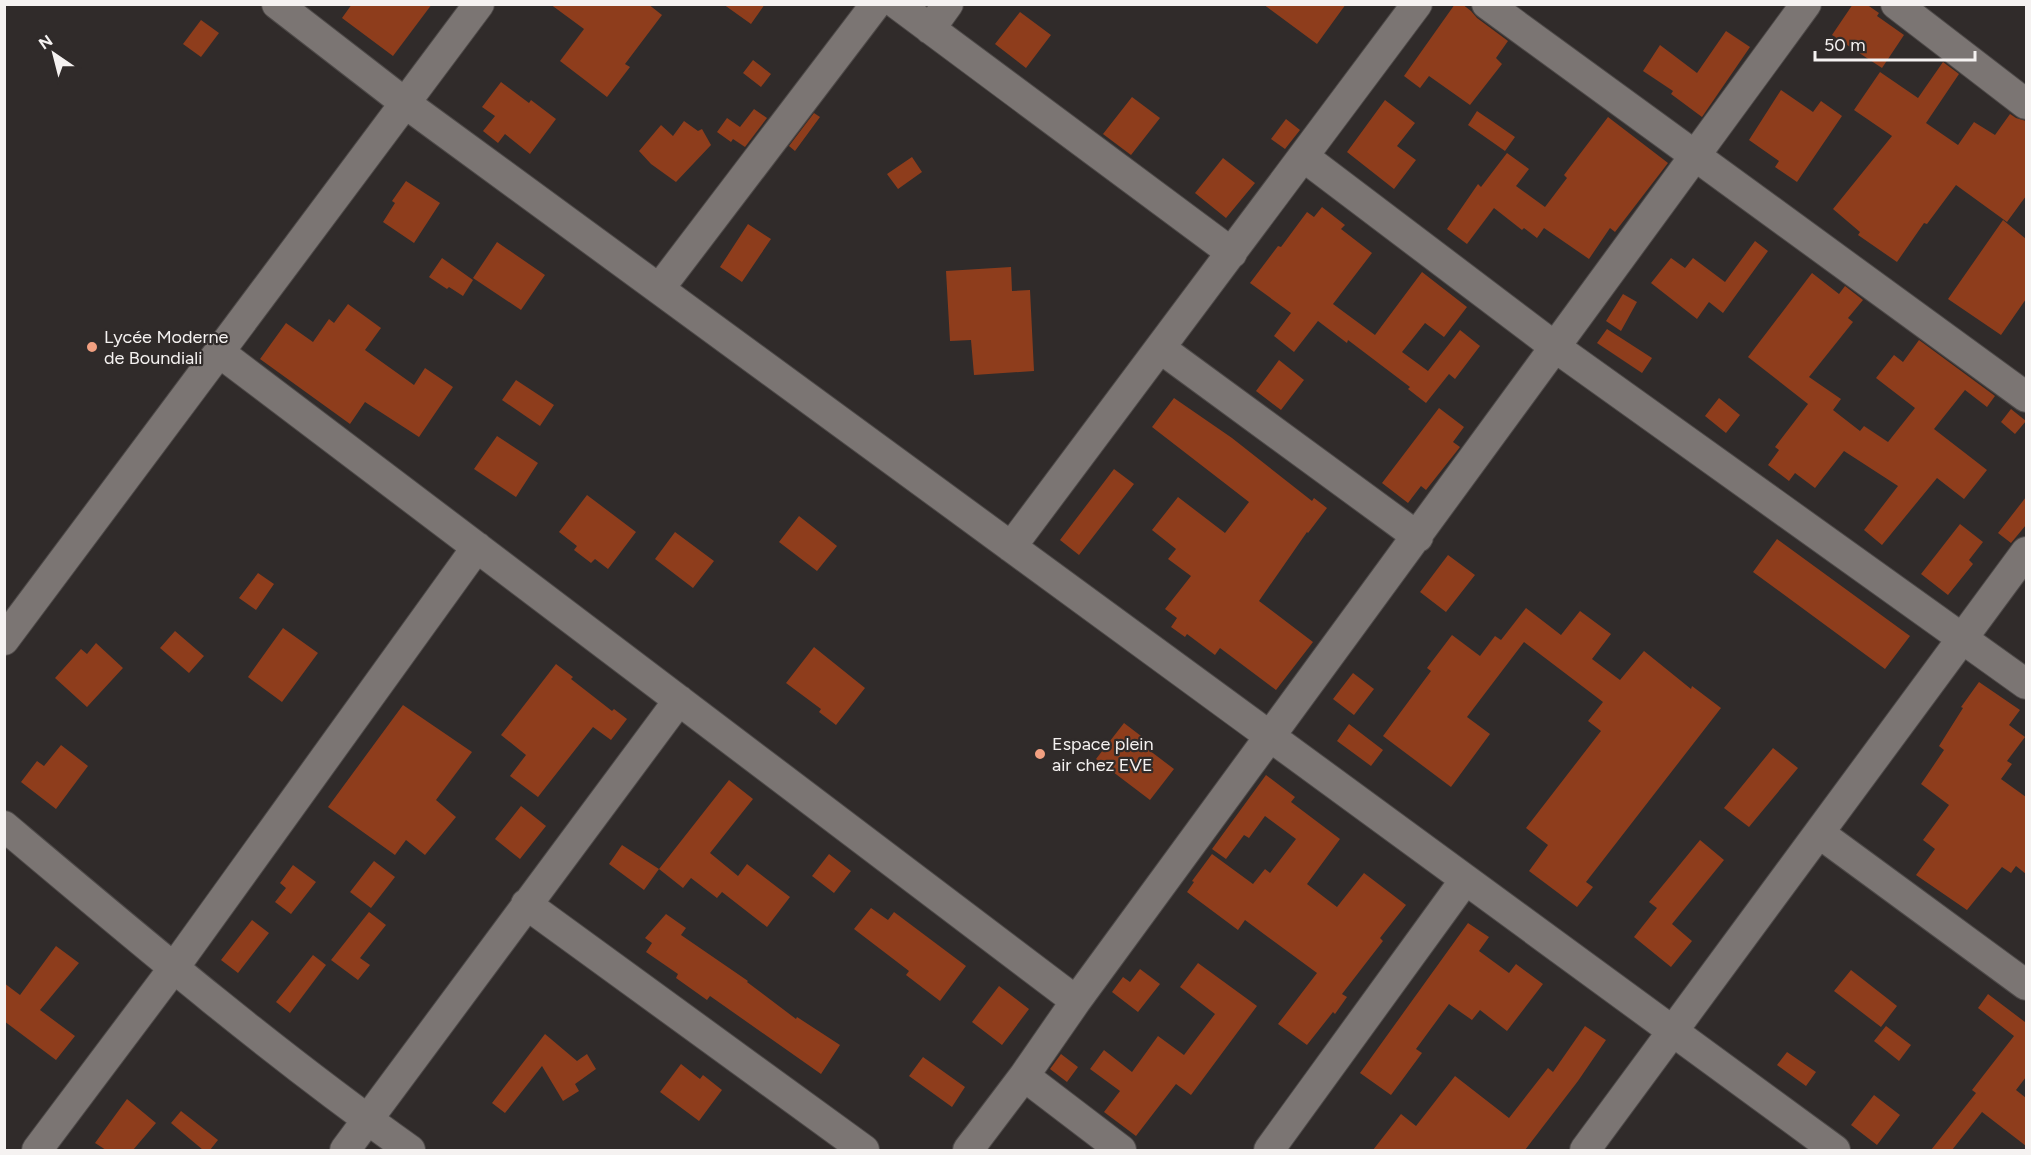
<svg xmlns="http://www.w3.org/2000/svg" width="2031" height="1155" font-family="Figtree,sans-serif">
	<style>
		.building { fill: #8e3d1c }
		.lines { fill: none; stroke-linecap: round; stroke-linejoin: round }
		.minor-casing { stroke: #4d4948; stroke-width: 32 }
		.minor { stroke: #7b7573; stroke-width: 30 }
		.poi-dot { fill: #f2a081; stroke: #302b2a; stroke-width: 2 }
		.labels { text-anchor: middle; stroke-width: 4.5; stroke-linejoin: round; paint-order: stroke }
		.poi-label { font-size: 18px; fill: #f5f2f1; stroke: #302b2a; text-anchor: start }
	</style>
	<rect width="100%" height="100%" fill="#302b2a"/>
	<path class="building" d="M 352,4 L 432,4 L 393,56 L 342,18 Z
		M 550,4 L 648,4 L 662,15 L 625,64 L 630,67 L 607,97 L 560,61 L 584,29 Z
		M 723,4 L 765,4 L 751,24 Z
		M 1263,4 L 1346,4 L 1317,44 Z
		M 1455,4 L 1462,4 L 1471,11 L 1477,18 L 1508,41 L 1496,58 L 1502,64 L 1470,105 L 1429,76 L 1420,88 L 1404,76 Z
		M 1853,4 L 1866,4 L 1879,13 L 1877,16 L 1904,35 L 1882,68 L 1832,35 Z
		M 1020,12 L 1051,35 L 1026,68 L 995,44 Z
		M 201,20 L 219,33 L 201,57 L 183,44 Z
		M 1726,31 L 1750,47 L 1702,117 L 1671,94 L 1673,91 L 1643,71 L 1660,45 L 1697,73 Z
		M 753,60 L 771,74 L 761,87 L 743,73 Z
		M 1943,62 L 1959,74 L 1926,123 L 1958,145 L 1974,122 L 1995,135 L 2010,114 L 2016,118 L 2026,121 L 2026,196 L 2007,222 L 1956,185 L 1927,224 L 1924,223 L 1897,262 L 1858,235 L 1860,232 L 1833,209 L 1892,136 L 1854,110 L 1880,72 L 1918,98 Z
		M 501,82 L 529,103 L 531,100 L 556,119 L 530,154 L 505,134 L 498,143 L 483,131 L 495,116 L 482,107 Z
		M 1781,90 L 1813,112 L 1821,101 L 1842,116 L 1797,182 L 1775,167 L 1779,161 L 1749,140 Z
		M 1132,97 L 1160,118 L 1131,155 L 1103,134 Z
		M 1385,100 L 1415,123 L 1397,146 L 1416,160 L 1394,189 L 1347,152 Z
		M 754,109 L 767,118 L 745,147 L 733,139 L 731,142 L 717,132 L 727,118 L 740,127 Z
		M 1477,111 L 1515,137 L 1505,151 L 1468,125 Z
		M 814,113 L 820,117 L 795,151 L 789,146 Z
		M 1608,117 L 1668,163 L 1615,232 L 1610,228 L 1589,259 L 1544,228 L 1537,238 L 1524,228 L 1522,230 L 1494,208 L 1467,244 L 1447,229 L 1478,184 L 1481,187 L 1507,153 L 1529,169 L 1516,186 L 1545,207 L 1567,178 L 1564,175 Z
		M 1286,119 L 1300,130 L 1285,149 L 1271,139 Z
		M 684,121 L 698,131 L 702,129 L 711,145 L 676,182 L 651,164 L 639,151 L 661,125 L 673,136 Z
		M 912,157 L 922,172 L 898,189 L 887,174 Z
		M 1223,158 L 1255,183 L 1226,218 L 1195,193 Z
		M 406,181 L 440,203 L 414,243 L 383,222 L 395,203 L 392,201 Z
		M 1322,207 L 1345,225 L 1341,229 L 1372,253 L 1333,304 L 1375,335 L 1422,272 L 1467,307 L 1444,337 L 1425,323 L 1402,352 L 1428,371 L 1460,330 L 1480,346 L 1455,379 L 1449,374 L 1426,403 L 1408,389 L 1410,387 L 1348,340 L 1347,343 L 1318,321 L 1294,352 L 1274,336 L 1291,313 L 1250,283 L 1278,246 L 1281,247 L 1307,212 L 1314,217 Z
		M 2003,220 L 2026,239 L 2026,299 L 2001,335 L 1948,299 Z
		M 748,224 L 771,239 L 742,282 L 720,267 Z
		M 1755,241 L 1768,251 L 1723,313 L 1709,302 L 1697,319 L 1651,283 L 1671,258 L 1685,268 L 1693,258 L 1725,282 Z
		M 497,242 L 545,275 L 521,310 L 473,278 Z
		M 442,258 L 473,280 L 463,296 L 449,287 L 447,289 L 429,277 Z
		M 1011,267 L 1012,291 L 1030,290 L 1034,371 L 974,375 L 971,340 L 950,341 L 946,271 Z
		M 1812,273 L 1839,294 L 1845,286 L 1863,300 L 1848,318 L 1853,322 L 1809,377 L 1841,399 L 1833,410 L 1860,431 L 1864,426 L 1888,442 L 1915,408 L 1876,378 L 1894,355 L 1903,362 L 1919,340 L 1995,396 L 1987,407 L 1965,390 L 1934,429 L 1987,470 L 1964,499 L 1937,478 L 1882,545 L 1864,530 L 1898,486 L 1844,451 L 1815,488 L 1795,473 L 1789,481 L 1768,465 L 1779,450 L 1775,447 L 1808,404 L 1748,357 Z
		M 1623,294 L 1637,302 L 1621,331 L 1606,321 Z
		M 348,304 L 381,328 L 365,350 L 414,385 L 425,368 L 453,387 L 419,437 L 365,402 L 350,424 L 260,359 L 286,323 L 313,342 L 329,319 L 334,323 Z
		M 1607,329 L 1652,358 L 1642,373 L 1597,343 Z
		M 1279,360 L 1304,380 L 1281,410 L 1256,391 Z
		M 516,380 L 554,405 L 540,426 L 502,400 Z
		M 1174,398 L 1232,438 L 1312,501 L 1314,498 L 1327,508 L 1308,533 L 1307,532 L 1259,601 L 1313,642 L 1276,690 L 1220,648 L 1215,655 L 1187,634 L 1185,637 L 1171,627 L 1177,618 L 1165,609 L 1191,576 L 1168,559 L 1176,549 L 1152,530 L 1178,497 L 1225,533 L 1249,502 L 1152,427 Z
		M 1719,398 L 1740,415 L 1726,433 L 1705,416 Z
		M 1439,408 L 1464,427 L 1453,442 L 1460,447 L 1426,490 L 1421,486 L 1408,503 L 1382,483 Z
		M 2011,409 L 2026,421 L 2015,434 L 2001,422 Z
		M 497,436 L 538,463 L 516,497 L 474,469 Z
		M 1114,469 L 1134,484 L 1079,555 L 1060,540 Z
		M 587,495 L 636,532 L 608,569 L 595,559 L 591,563 L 574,550 L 577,546 L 559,532 Z
		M 2026,497 L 2026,525 L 2011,543 L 1998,533 Z
		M 799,516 L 837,546 L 817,571 L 779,542 Z
		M 1960,524 L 1983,542 L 1969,560 L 1973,564 L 1948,595 L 1921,574 Z
		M 675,532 L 714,561 L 693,588 L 655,559 Z
		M 1777,539 L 1910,636 L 1885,669 L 1753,572 Z
		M 1448,555 L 1475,575 L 1446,612 L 1420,592 Z
		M 258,573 L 274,584 L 256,610 L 239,598 Z
		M 1526,608 L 1561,635 L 1580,611 L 1611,634 L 1592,659 L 1620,680 L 1644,651 L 1691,689 L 1692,686 L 1721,708 L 1586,882 L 1593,887 L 1577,907 L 1529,871 L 1548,845 L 1526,828 L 1601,731 L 1588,721 L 1603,702 L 1524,642 L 1467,717 L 1490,734 L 1451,787 L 1383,736 L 1431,671 L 1427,668 L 1452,635 L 1480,656 L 1495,636 L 1501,640 Z
		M 283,628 L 318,653 L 282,702 L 248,677 Z
		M 175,631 L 204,656 L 189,673 L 160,648 Z
		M 96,643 L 123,668 L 87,707 L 55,678 L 81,649 L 87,654 Z
		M 814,647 L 865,688 L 836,725 L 819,712 L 821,709 L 786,683 Z
		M 556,664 L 573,677 L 571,679 L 612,711 L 614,709 L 627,719 L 611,740 L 593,727 L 538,797 L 510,776 L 526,755 L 501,735 Z
		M 1353,673 L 1374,689 L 1354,715 L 1333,699 Z
		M 1979,682 L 2020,710 L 2009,725 L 2025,737 L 2007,761 L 2012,764 L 2001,779 L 2026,797 L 2026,874 L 2016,866 L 2011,873 L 2002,867 L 1967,910 L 1916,875 L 1935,849 L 1923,840 L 1949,805 L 1921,784 L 1944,750 L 1939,746 L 1963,708 L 1961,707 Z
		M 403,705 L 472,752 L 436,800 L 456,817 L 425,855 L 406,840 L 395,855 L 328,807 Z
		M 1124,723 L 1141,736 L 1137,741 L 1174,769 L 1150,800 L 1096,759 Z
		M 1349,724 L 1383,750 L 1371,766 L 1337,741 Z
		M 61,745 L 88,766 L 56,809 L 21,782 L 37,761 L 44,766 Z
		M 1773,748 L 1798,768 L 1749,827 L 1724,808 Z
		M 1266,775 L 1295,797 L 1291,802 L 1340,839 L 1307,884 L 1337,907 L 1364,873 L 1406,905 L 1380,938 L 1383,941 L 1342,994 L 1347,997 L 1335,1014 L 1333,1012 L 1307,1045 L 1278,1024 L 1317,973 L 1245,920 L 1238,930 L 1187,892 L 1194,882 L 1192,881 L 1212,854 L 1253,884 L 1265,869 L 1270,873 L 1296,839 L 1265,816 L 1249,838 L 1244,835 L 1226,859 L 1212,849 Z
		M 729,780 L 753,799 L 710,853 L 738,876 L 747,864 L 790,897 L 767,927 L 722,892 L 717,898 L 691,878 L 683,888 L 659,869 Z
		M 521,806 L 546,826 L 520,859 L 495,839 Z
		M 1700,840 L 1724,860 L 1672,924 L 1692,941 L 1671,967 L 1634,937 L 1657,908 L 1649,902 Z
		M 622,845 L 659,869 L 644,890 L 609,864 Z
		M 829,854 L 851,871 L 834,893 L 812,876 Z
		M 374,861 L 395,877 L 371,908 L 350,892 Z
		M 293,865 L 316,882 L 291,914 L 275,902 L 286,888 L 280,883 Z
		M 871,908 L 888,920 L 894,912 L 966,966 L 940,1001 L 906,975 L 909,971 L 854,929 Z
		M 369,912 L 386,925 L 360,958 L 370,965 L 358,980 L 331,960 Z
		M 666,914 L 686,928 L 681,935 L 748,981 L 747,982 L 796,1019 L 797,1017 L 840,1045 L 821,1074 L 710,996 L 707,1000 L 676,978 L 678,974 L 646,952 L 652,943 L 645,938 Z
		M 252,920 L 269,933 L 238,973 L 221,960 Z
		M 1468,923 L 1489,937 L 1479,951 L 1509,973 L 1516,964 L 1543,984 L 1507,1031 L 1480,1010 L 1472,1020 L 1449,1004 L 1416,1049 L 1422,1053 L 1391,1095 L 1360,1073 Z
		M 56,946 L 79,963 L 40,1010 L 75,1036 L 56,1060 L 4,1021 L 4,983 L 20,995 Z
		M 313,955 L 326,965 L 290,1013 L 276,1002 Z
		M 1198,963 L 1257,1006 L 1191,1095 L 1176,1084 L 1136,1136 L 1104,1112 L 1120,1091 L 1090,1069 L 1104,1050 L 1132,1072 L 1158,1036 L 1184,1055 L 1215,1014 L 1180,987 Z
		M 1140,969 L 1160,984 L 1138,1012 L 1112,992 L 1123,977 L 1130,982 Z
		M 1851,970 L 1897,1006 L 1881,1027 L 1834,991 Z
		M 999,986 L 1029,1009 L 1002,1045 L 972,1022 Z
		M 1988,994 L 2025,1022 L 2026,1021 L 2026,1077 L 2016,1090 L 2026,1098 L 2026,1146 L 1982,1112 L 1952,1150 L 1931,1150 L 1976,1093 L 1972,1090 L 2014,1036 L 1978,1008 Z
		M 1585,1026 L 1606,1040 L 1578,1081 L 1525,1150 L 1373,1150 L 1401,1114 L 1416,1126 L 1455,1076 L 1509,1118 L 1548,1068 L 1553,1072 Z
		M 1886,1026 L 1911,1045 L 1899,1061 L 1874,1041 Z
		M 545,1034 L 577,1061 L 587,1054 L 596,1069 L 575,1084 L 579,1091 L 563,1101 L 542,1066 L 505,1113 L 492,1103 Z
		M 1787,1052 L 1816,1072 L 1806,1086 L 1777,1065 Z
		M 1061,1054 L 1078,1067 L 1067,1082 L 1050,1069 Z
		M 923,1057 L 965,1087 L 952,1107 L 909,1076 Z
		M 681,1064 L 700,1079 L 703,1075 L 722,1090 L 699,1121 L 660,1092 Z
		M 1874,1095 L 1900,1115 L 1877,1145 L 1851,1125 Z
		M 127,1099 L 156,1123 L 133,1150 L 106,1150 L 95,1143 Z
		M 181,1111 L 218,1140 L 210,1150 L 203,1150 L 171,1123 Z"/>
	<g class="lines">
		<g class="minor-casing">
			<path id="minor" d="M 277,4 L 405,103 L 1835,1150
				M 897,4 L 1232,253
				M 1487,4 L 2026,397
				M 1896,4 L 2026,104
				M 930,29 L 948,4
				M 1304,157 L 1555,347 L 2026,684
				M 659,289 L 876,4
				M 1160,348 L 1418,537
				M 219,352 L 1076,1001
				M 1011,547 L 1417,4
				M 4,640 L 479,4
				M 4,826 C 137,938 269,1050 410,1150
				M 1819,833 L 2026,985
				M 526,904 L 864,1150
				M 1024,1076 L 1121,1150
				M 37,1150 L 173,969 L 477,547
				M 345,1150 L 679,700
				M 968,1150 L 1024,1076 L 1076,1001 L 1806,4
				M 1269,1150 L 1465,880
				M 1585,1150 L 2026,552"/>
		</g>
		<use href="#minor" class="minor"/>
	</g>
	<g class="poi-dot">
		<circle cx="92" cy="347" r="6"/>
		<circle cx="1040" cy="754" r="6"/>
	</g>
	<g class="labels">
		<g class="poi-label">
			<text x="104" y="343">Lycée Moderne<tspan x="104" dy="21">de Boundiali</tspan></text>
			<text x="1052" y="750">Espace plein<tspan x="1052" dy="21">air chez EVE</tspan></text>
		</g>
	</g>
	<rect width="2031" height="1155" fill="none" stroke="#f5f2f1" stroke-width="12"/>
	<g transform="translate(54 54) rotate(325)" stroke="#302b2a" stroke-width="4.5" paint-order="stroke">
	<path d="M0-4.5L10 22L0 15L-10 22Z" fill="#f5f2f1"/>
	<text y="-9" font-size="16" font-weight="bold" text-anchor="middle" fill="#f5f2f1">N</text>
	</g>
	<path d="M1815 51v9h160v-9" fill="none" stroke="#f5f2f1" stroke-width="3"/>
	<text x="1824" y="51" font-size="18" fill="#f5f2f1" stroke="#302b2a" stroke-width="4.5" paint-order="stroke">50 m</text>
</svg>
